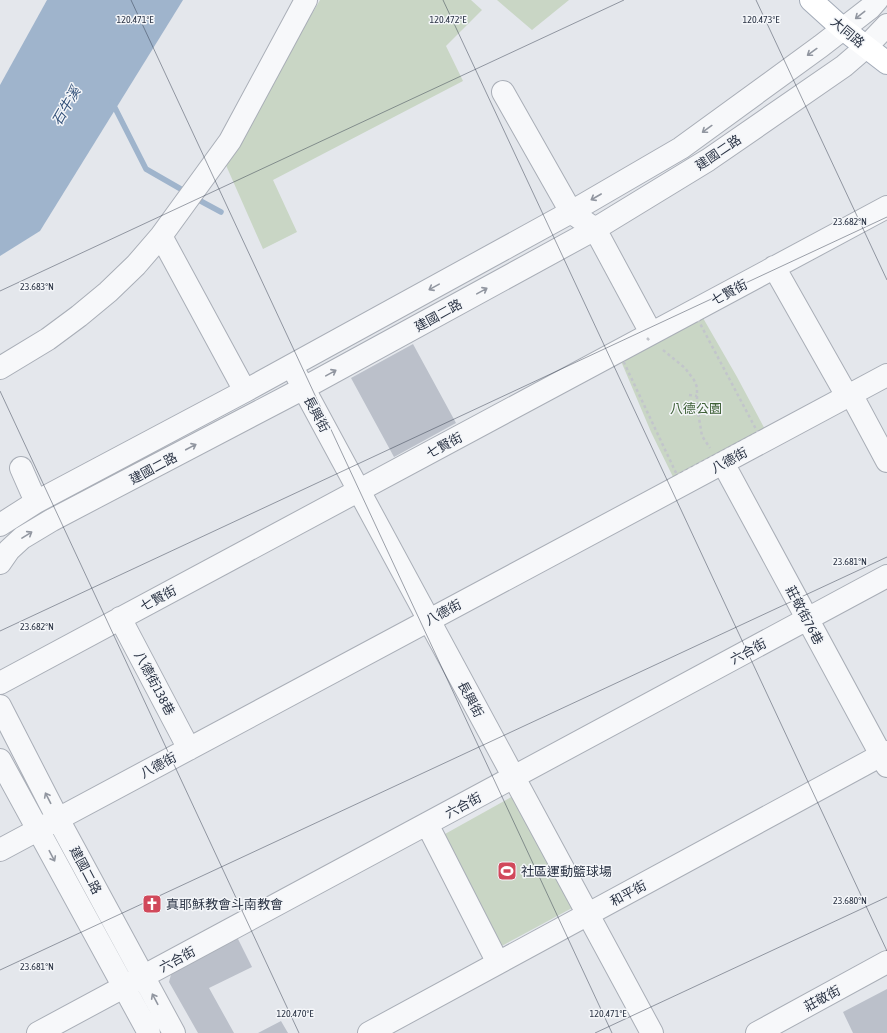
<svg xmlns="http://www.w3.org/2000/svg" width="887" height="1033" font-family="'Asap Condensed','Noto Sans TC',sans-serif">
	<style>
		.green { fill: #c9d6c5 }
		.water { fill: #9fb4cc }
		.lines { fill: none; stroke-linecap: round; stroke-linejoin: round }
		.stream { stroke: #9fb4cc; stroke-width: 5.5 }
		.building { fill: #bbc0ca }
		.minor-casing { stroke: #a9aeb7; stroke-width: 24 }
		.major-casing { stroke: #a3abb8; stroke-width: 24 }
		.path { stroke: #c2c5cb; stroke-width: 2.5; stroke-dasharray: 3 3; stroke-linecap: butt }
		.minor { stroke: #f7f8fa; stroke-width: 22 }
		.major { stroke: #fff; stroke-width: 22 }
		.path-bridge { stroke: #c2c5cb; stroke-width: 2.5; stroke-dasharray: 3 3; stroke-linecap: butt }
		.oneway { stroke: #9196a0 }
		.ticks { fill: none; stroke: #2b3445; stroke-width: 1; stroke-opacity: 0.45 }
		.labels { text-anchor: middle; stroke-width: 3; stroke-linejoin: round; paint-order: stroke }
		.street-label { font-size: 13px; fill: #2b3445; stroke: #f4f6f9 }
		.park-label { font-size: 13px; fill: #3f6138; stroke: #f4f6f9 }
		.poi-label { font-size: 13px; fill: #2b3445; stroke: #f4f6f9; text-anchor: start }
		.water-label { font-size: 14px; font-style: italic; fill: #34527a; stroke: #f4f6f9 }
		.ticks-label { font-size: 10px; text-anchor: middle; fill: #2b3445; stroke: #f4f6f9; stroke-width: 3; stroke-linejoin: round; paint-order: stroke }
	</style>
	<rect width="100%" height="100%" fill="#e4e7ec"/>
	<path class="green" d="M 320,0 L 471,0 L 482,10 L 446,46 L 463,81 L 273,180 L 297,232 L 263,249 L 225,163 Z
		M 497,0 L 569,0 L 532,30 Z
		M 699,311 L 737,377 L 767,433 L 675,481 L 651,432 L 618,354 Z
		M 513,796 L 572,908 L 498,948 L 445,834 Z"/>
	<path class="water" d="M 47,0 L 183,0 L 40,231 L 0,256 L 0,85 Z"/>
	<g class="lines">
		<path class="stream" d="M 112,102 L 146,169 L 186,192
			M 195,198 L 221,212"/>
	</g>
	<path class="building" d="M 413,344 L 456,423 L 394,457 L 351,378 Z
		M 236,935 L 252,967 L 209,988 L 234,1033 L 198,1033 L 169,982 L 172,971 Z
		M 887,989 L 887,1033 L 853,1033 L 843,1012 Z
		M 281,1021 L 288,1033 L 258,1033 Z"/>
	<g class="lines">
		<g class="minor-casing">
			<path id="minor" d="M 503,92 L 571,212 L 595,229 L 651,333
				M 161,236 L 245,391
				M 774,267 L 847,396
				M 0,368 L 48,339 L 79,316 L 108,292 L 136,265 L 161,236 L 230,141 L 306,0
				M 297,376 L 652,1033
				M 851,394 L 887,461
				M 723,463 L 887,766
				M 21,468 L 36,502
				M 0,525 L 36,502 L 245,391 L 571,212 L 681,148 L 821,46 L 870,8 L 877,0
				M 0,563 L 9,550 L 22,538 L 52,520 L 304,388 L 595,229 L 708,160 L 844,66 L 866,47 L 887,25
				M 120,618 L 189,749
				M 0,683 L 887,207
				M 0,706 L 58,819 L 174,1033
				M 0,760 L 149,1033
				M 427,824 L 498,963
				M 0,850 L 887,375
				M 38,1033 L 887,576
				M 369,1033 L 887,752
				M 757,1033 L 887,962"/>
		</g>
		<g class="major-casing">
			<path id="major" d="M 811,0 L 843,29 L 887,63"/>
		</g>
		<path class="path" d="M 695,314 L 758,433 L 677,475 L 620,354 Z
			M 663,350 L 685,368 L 694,380 L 697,387 L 697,406 L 702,436 L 710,448
			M 689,395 L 697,396"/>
		<use href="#minor" class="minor"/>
		<use href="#major" class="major"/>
		<path class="path-bridge" d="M 647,338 L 651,342"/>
	</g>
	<defs><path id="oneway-shaft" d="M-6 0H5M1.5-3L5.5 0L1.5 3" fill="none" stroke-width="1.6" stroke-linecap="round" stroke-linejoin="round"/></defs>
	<g class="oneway">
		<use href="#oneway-shaft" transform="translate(860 15) rotate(142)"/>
		<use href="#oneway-shaft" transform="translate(812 52) rotate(144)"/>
		<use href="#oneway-shaft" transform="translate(707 129) rotate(144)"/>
		<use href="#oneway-shaft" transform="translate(596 197) rotate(150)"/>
		<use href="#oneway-shaft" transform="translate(434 287) rotate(151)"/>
		<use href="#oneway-shaft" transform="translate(482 291) rotate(-29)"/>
		<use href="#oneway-shaft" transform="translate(331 373) rotate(-29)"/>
		<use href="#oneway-shaft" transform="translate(191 447) rotate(-28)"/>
		<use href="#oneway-shaft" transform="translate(27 535) rotate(-32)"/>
		<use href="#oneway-shaft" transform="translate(48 798) rotate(-117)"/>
		<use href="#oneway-shaft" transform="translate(52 856) rotate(62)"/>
		<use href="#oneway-shaft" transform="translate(155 999) rotate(-118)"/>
	</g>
	<path class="ticks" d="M 131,0 L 612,1033M 443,0 L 887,951M 756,0 L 887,280M 0,291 L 624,0M 0,391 L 299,1033M 0,631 L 887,217M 0,970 L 887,557M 595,1033 L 887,897"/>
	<defs>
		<g id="stadium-square" transform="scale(1)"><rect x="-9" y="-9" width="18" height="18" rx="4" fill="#d1495b" stroke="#f4f6f9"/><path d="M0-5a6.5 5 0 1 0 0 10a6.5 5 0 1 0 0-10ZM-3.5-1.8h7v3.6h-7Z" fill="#fff"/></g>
		<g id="church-square" transform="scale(1)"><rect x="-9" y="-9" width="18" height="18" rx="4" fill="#d1495b" stroke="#f4f6f9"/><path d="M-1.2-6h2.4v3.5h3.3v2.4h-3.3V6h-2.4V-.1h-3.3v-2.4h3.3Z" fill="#fff"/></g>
	</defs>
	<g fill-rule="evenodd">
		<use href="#stadium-square" x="507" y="871"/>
		<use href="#church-square" x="152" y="904"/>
	</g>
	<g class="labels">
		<g class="street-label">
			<text transform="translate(848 32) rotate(40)" y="5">大同路</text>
			<text transform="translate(718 152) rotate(-34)" y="5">建國二路</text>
			<text transform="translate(729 292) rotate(-28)" y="5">七賢街</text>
			<text transform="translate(438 315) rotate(-29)" y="5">建國二路</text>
			<text transform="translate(317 414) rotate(62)" y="5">長興街</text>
			<text transform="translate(444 445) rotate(-28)" y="5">七賢街</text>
			<text transform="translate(729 460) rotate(-28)" y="5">八德街</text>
			<text transform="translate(153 468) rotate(-28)" y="5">建國二路</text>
			<text transform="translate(158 598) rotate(-28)" y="5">七賢街</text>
			<text transform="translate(443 612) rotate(-28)" y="5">八德街</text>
			<text transform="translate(805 615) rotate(62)" y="5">莊敬街76巷</text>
			<text transform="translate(748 651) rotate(-28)" y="5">六合街</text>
			<text transform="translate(155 683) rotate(62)" y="5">八德街138巷</text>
			<text transform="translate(471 699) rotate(62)" y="5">長興街</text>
			<text transform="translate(158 765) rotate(-28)" y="5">八德街</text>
			<text transform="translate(463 805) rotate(-28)" y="5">六合街</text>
			<text transform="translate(86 870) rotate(62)" y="5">建國二路</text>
			<text transform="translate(628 893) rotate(-28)" y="5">和平街</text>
			<text transform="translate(177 959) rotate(-28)" y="5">六合街</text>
			<text transform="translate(822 998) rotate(-28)" y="5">莊敬街</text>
		</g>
		<g class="park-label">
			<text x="696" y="413">八德公園</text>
		</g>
		<g class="poi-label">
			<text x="521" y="876">社區運動籃球場</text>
			<text x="166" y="909">真耶穌教會斗南教會</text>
		</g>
		<g class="water-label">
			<text transform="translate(66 106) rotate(-60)" y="5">石牛溪</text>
		</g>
	</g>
	<g class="ticks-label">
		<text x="448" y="23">120.472°E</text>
		<text x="761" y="23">120.473°E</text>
		<text x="135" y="23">120.471°E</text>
		<text x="850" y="225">23.682°N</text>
		<text x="37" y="290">23.683°N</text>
		<text x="850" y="565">23.681°N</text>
		<text x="37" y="630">23.682°N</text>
		<text x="850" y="904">23.680°N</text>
		<text x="37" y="970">23.681°N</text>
		<text x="295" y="1017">120.470°E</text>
		<text x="608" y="1017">120.471°E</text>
	</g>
</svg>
